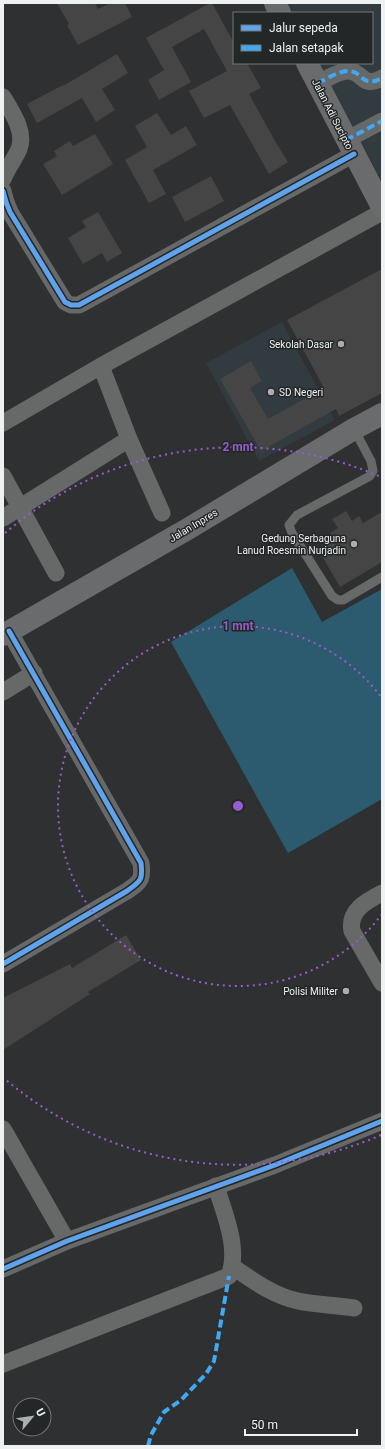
<svg xmlns="http://www.w3.org/2000/svg" width="385" height="1449" font-family="Roboto,sans-serif">
	<style>
		.built { fill: #323b3f }
		.forest { fill: #2c5b6f }
		.building { fill: #454545 }
		.lines { fill: none; stroke-linecap: round; stroke-linejoin: round }
		.service { stroke: #676868; stroke-width: 9 }
		.minor { stroke: #676868; stroke-width: 17 }
		.secondary { stroke: #6a6b6c; stroke-width: 22 }
		.quiet { stroke: #3fa9f5; stroke-width: 4; stroke-dasharray: 8 4; stroke-linecap: butt }
		.cycleway-casing { stroke: #232728; stroke-width: 8 }
		.cycleway { stroke: #60a3ed; stroke-width: 5 }
		.ring { fill: none; stroke: #985dcc; stroke-width: 2; stroke-dasharray: 2 4 }
		.poi-dot { fill: #abadae; stroke: #232728; stroke-width: 1.5 }
		.labels { text-anchor: middle; stroke-width: 3; stroke-linejoin: round; paint-order: stroke }
		.street-label { font-size: 10px; fill: #eef1f2; stroke: #232728 }
		.poi-label { font-size: 10px; fill: #eef1f2; stroke: #232728; text-anchor: end }
		.centre { fill: #985dcc; stroke: #232728; stroke-width: 2 }
		.ring-label { font-size: 12px; text-anchor: middle; font-weight: bold; fill: #985dcc; stroke: #232728; stroke-width: 3; stroke-linejoin: round; paint-order: stroke }
	</style>
	<rect width="100%" height="100%" fill="#2e3031"/>
	<path class="built" d="M 284,3 L 382,3 L 382,182 L 317,63 L 372,63 L 372,13 L 290,13 Z
		M 282,322 L 335,420 L 259,461 L 206,363 Z"/>
	<path class="forest" d="M 292,568 L 322,622 L 382,589 L 382,799 L 288,853 L 171,642 Z"/>
	<path class="building" d="M 57,3 L 95,3 L 98,9 L 110,3 L 125,3 L 132,17 L 78,45 L 67,25 L 69,24 Z
		M 210,3 L 212,3 L 234,43 L 234,63 L 247,63 L 261,88 L 249,94 L 275,141 L 288,162 L 269,174 L 230,105 L 204,118 L 189,91 L 227,71 L 204,29 L 172,47 L 191,82 L 159,100 L 148,80 L 164,70 L 146,38 Z
		M 117,54 L 128,73 L 102,89 L 115,110 L 96,122 L 82,98 L 37,123 L 27,104 L 63,85 L 63,86 Z
		M 157,113 L 171,135 L 186,126 L 197,145 L 153,170 L 166,194 L 149,203 L 125,160 L 147,147 L 135,126 Z
		M 95,134 L 113,164 L 62,195 L 43,164 L 57,156 L 54,151 L 70,141 L 73,146 Z
		M 211,176 L 224,201 L 185,222 L 172,197 Z
		M 98,212 L 122,253 L 107,262 L 102,253 L 83,264 L 68,238 L 86,227 L 82,221 Z
		M 382,269 L 382,393 L 339,416 L 336,409 L 261,451 L 220,379 L 251,361 L 262,381 L 250,388 L 268,419 L 324,388 L 287,320 Z
		M 346,511 L 352,521 L 359,516 L 363,523 L 382,512 L 382,562 L 340,587 L 318,549 L 335,540 L 330,533 L 338,528 L 332,519 Z
		M 126,935 L 141,960 L 88,992 L 90,994 L 3,1050 L 3,998 L 70,964 L 72,968 Z"/>
	<g class="lines">
		<path class="service" d="M 354,429 L 371,461 L 373,471 L 370,476 L 297,515 L 289,525 L 292,533 L 332,596 L 338,600 L 343,600 L 382,577"/>
		<path class="minor" d="M 318,83 C 327,79 338,71 348,71 C 364,71 361,89 382,78
			M 3,97 C 11,111 26,131 19,149 C 15,159 7,168 3,179
			M 346,140 L 382,121
			M 3,191 L 6,202 L 10,212 L 65,302 L 71,305 L 79,305 L 354,154
			M 101,366 L 129,439 L 162,513
			M 3,423 L 101,366 L 382,212
			M 3,476 L 56,573
			M 3,518 L 129,439
			M 3,692 L 34,673
			M 382,893 C 366,901 348,911 352,931 L 382,983
			M 3,964 L 127,891 C 141,881 143,880 141,863 L 9,631
			M 3,1129 L 67,1241
			M 233,1267 C 252,1280 274,1296 298,1301 C 316,1305 336,1305 354,1308
			M 3,1269 L 67,1241 L 275,1165 L 382,1121
			M 3,1364 L 229,1276 C 240,1248 224,1213 216,1186"/>
		<path class="secondary" d="M 275,3 L 280,13
			M 307,63 L 382,207
			M 3,635 L 186,530 L 354,429 L 382,414"/>
		<path class="quiet" d="M 318,83 C 327,79 338,71 348,71 C 364,71 361,89 382,78
			M 346,140 L 382,121
			M 148,1446 L 151,1435 L 164,1412 L 181,1400 L 206,1374 L 214,1361 L 229,1276"/>
		<g class="cycleway-casing">
			<path id="cycleway" d="M 3,191 L 6,202 L 10,212 L 65,302 L 71,305 L 79,305 L 354,154
				M 3,964 L 127,891 C 141,881 143,880 141,863 L 9,631
				M 3,1269 L 67,1241 L 275,1165 L 382,1121"/>
		</g>
		<use href="#cycleway" class="cycleway"/>
	</g>
	<g class="ring">
		<path d="M382 914A180 180 0 1 1 382 698"/>
		<path d="M381 1135A359 359 0 0 1 5 1079M5 533A359 359 0 0 1 381 477"/>
	</g>
	<g class="poi-dot">
		<circle cx="341" cy="344" r="4"/>
		<circle cx="271" cy="392" r="4"/>
		<circle cx="354" cy="544" r="4"/>
		<circle cx="346" cy="991" r="4"/>
	</g>
	<g class="labels">
		<g class="street-label">
			<text transform="translate(333 114) rotate(63)" y="4">Jalan Adi Sucipto</text>
			<text transform="translate(193 525) rotate(-31)" y="4">Jalan Inpres</text>
		</g>
		<g class="poi-label">
			<text x="333" y="348">Sekolah Dasar</text>
			<text x="279" y="396" text-anchor="start">SD Negeri</text>
			<text x="346" y="542">Gedung Serbaguna<tspan x="346" dy="12">Lanud Roesmin Nurjadin</tspan></text>
			<text x="338" y="995">Polisi Militer</text>
		</g>
	</g>
	<circle cx="238" cy="806" r="6" class="centre"/>
	<g class="ring-label">
		<text x="238" y="451">2 mnt</text>
		<text x="238" y="630">1 mnt</text>
	</g>
	<rect width="385" height="1449" fill="none" stroke="#eef1f2" stroke-width="8"/>
	<rect x="233" y="12" width="140" height="52" fill="#232728" stroke="#747879"/>
	<rect x="241" y="25" width="20" height="6" fill="#60a3ed" stroke="#747879"/>
	<text x="269" y="32" font-size="12" fill="#eef1f2">Jalur sepeda</text>
	<rect x="241" y="45" width="20" height="6" fill="#3fa9f5" stroke="#747879"/>
	<text x="269" y="52" font-size="12" fill="#eef1f2">Jalan setapak</text>
	<g transform="translate(32 1417) rotate(61)"><circle r="19" fill="#232728" stroke="#747879"/>
	<path d="M0-3L7 15L0 10L-7 15Z" fill="#abadae"/>
	<text y="-6" font-size="11" font-weight="bold" text-anchor="middle" fill="#eef1f2">U</text>
	</g>
	<path d="M245 1429v6h112v-6" fill="none" stroke="#eef1f2" stroke-width="2"/>
	<text x="251" y="1429" font-size="12" fill="#eef1f2" stroke="#232728" stroke-width="3" paint-order="stroke">50 m</text>
</svg>
